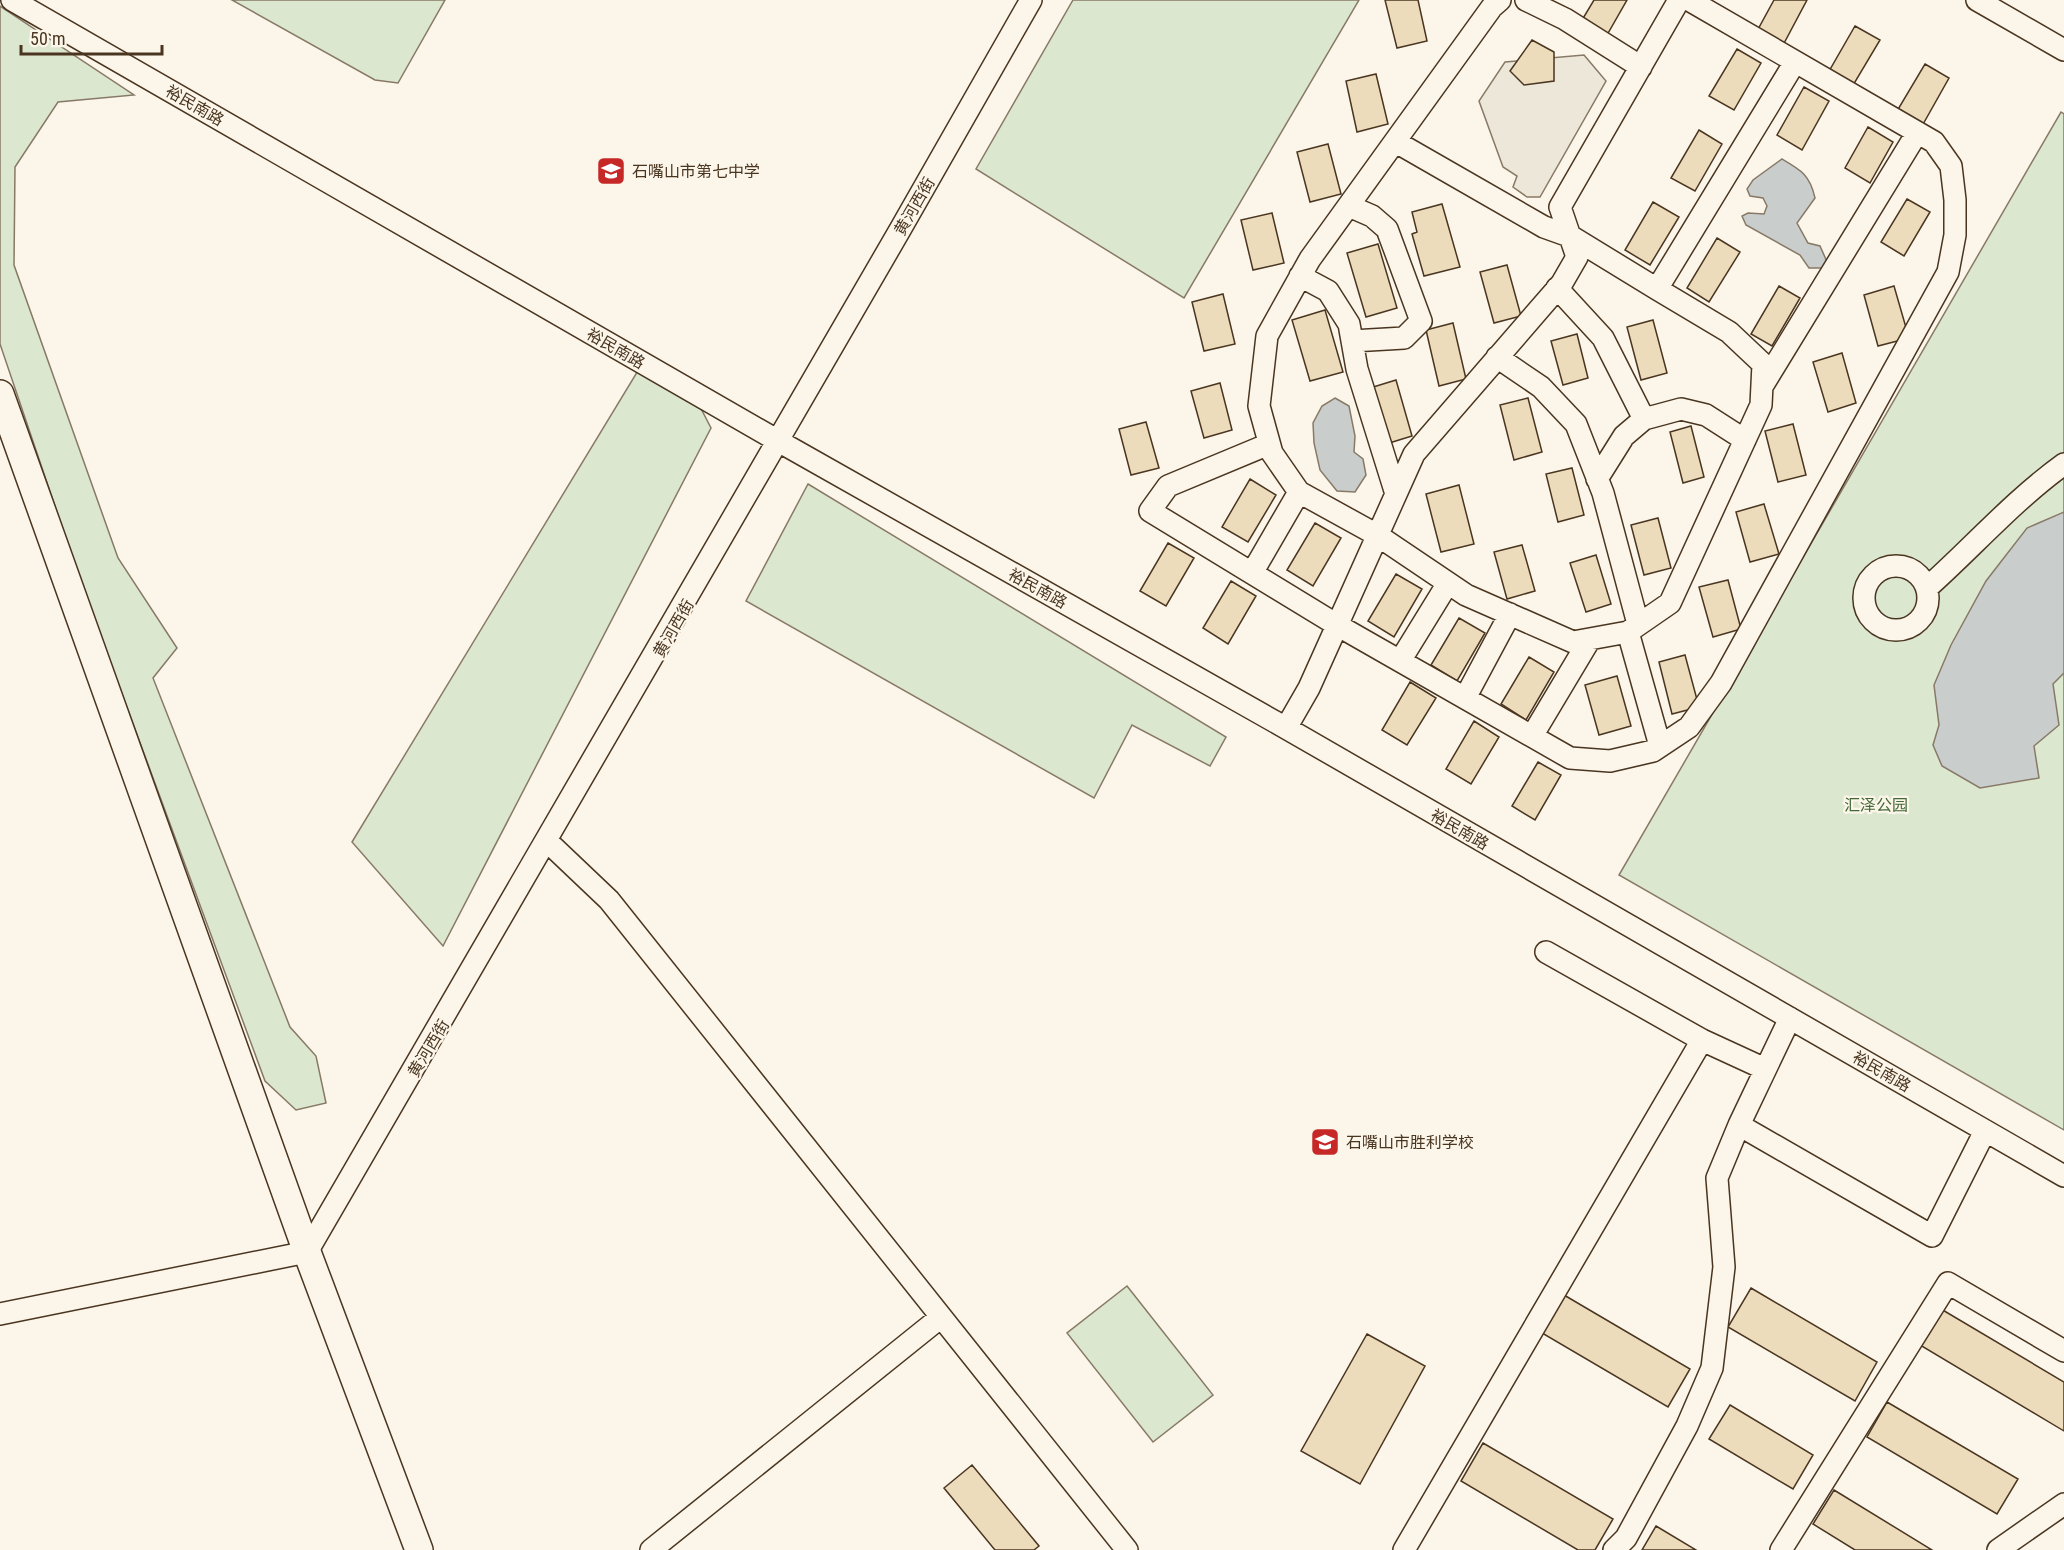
<svg xmlns="http://www.w3.org/2000/svg" width="2064" height="1550" font-family="'Roboto Condensed','Noto Sans SC',sans-serif">
	<style>
		.green { fill: #dce7d0; stroke: #887966; stroke-width: 1.5 }
		.parking { fill: #ede7d9; stroke: #887966; stroke-width: 1.5 }
		.water { fill: #c9cecd; stroke: #887966; stroke-width: 1.5 }
		.building { fill: #ecdcbc; stroke: #4a3520; stroke-width: 1.5 }
		.lines { fill: none; stroke-linecap: round; stroke-linejoin: round }
		.minor-casing { stroke: #4a3520; stroke-width: 24 }
		.major-casing { stroke: #4a3520; stroke-width: 30 }
		.minor { stroke: #fbf6e9; stroke-width: 21 }
		.major { stroke: #fbf6e9; stroke-width: 27 }
		.labels { text-anchor: middle; stroke-width: 4.5; stroke-linejoin: round; paint-order: stroke }
		.street-label { font-size: 16px; fill: #4a3520; stroke: #fbf6e9 }
		.poi-label { font-size: 16px; fill: #4a3520; stroke: #fbf6e9; text-anchor: start }
		.park-label { font-size: 16px; fill: #436837; stroke: #fbf6e9 }
	</style>
	<rect width="100%" height="100%" fill="#fbf6e9"/>
	<path class="green" d="M 232,0 L 445,0 L 398,83 L 375,80 Z
		M 1073,0 L 1359,0 L 1184,298 L 976,169 Z
		M 0,6 L 134,95 L 58,102 L 15,167 L 14,265 L 118,558 L 177,648 L 153,678 L 290,1027 L 316,1056 L 326,1103 L 296,1110 L 265,1081 L 81,583 L 0,344 Z
		M 2061,112 L 2064,114 L 2064,1130 L 1619,875 Z
		M 642,364 L 696,399 L 711,428 L 443,946 L 352,842 Z
		M 808,484 L 1226,737 L 1210,766 L 1132,725 L 1094,798 L 746,601 Z
		M 1127,1286 L 1213,1395 L 1153,1442 L 1067,1333 Z"/>
	<path class="parking" d="M 1584,55 L 1606,81 L 1540,197 L 1527,197 L 1513,187 L 1517,176 L 1503,167 L 1479,101 L 1505,62 Z"/>
	<path class="water" d="M 1782,159 C 1801,170 1810,175 1815,198 L 1797,223 L 1808,243 L 1820,246 L 1828,264 L 1823,268 L 1809,268 L 1800,255 L 1746,225 L 1742,216 L 1748,213 L 1764,214 L 1767,206 L 1763,198 L 1750,196 L 1747,189 L 1753,180 Z
		M 1335,398 L 1349,406 L 1355,436 L 1354,452 L 1363,459 L 1366,475 L 1355,492 L 1337,491 L 1320,470 L 1314,443 L 1313,423 L 1322,406 Z
		M 2064,512 L 2064,673 L 2053,684 L 2059,725 L 2034,746 L 2039,778 L 1980,788 L 1942,766 L 1933,745 L 1939,725 L 1934,685 L 1951,645 L 1986,581 L 2027,528 Z"/>
	<path class="building" d="M 1385,0 L 1418,0 L 1427,41 L 1397,48 Z
		M 1594,0 L 1627,0 L 1607,35 L 1582,20 Z
		M 1774,0 L 1807,0 L 1782,47 L 1756,33 Z
		M 1855,26 L 1880,40 L 1852,87 L 1828,73 Z
		M 1532,40 L 1554,52 L 1554,81 L 1524,85 L 1510,71 Z
		M 1737,49 L 1761,63 L 1734,110 L 1709,96 Z
		M 1925,64 L 1949,78 L 1922,126 L 1897,111 Z
		M 1376,74 L 1388,124 L 1357,132 L 1346,81 Z
		M 1804,87 L 1829,101 L 1802,150 L 1777,135 Z
		M 1868,127 L 1893,142 L 1870,183 L 1845,168 Z
		M 1699,130 L 1722,144 L 1695,191 L 1671,178 Z
		M 1328,144 L 1341,194 L 1310,202 L 1297,152 Z
		M 1907,199 L 1930,212 L 1904,256 L 1881,242 Z
		M 1653,202 L 1679,217 L 1650,265 L 1625,250 Z
		M 1442,204 L 1460,267 L 1424,276 L 1412,234 L 1417,232 L 1412,212 Z
		M 1272,213 L 1284,263 L 1253,270 L 1241,220 Z
		M 1717,238 L 1740,252 L 1709,302 L 1687,288 Z
		M 1378,244 L 1397,308 L 1366,317 L 1347,253 Z
		M 1507,265 L 1521,316 L 1494,323 L 1480,272 Z
		M 1779,286 L 1800,298 L 1772,346 L 1751,334 Z
		M 1894,286 L 1909,338 L 1878,346 L 1864,295 Z
		M 1223,294 L 1235,344 L 1204,351 L 1192,302 Z
		M 1325,310 L 1343,372 L 1310,381 L 1292,320 Z
		M 1653,320 L 1667,373 L 1641,380 L 1627,327 Z
		M 1453,323 L 1466,379 L 1439,386 L 1426,330 Z
		M 1577,334 L 1588,378 L 1563,385 L 1551,341 Z
		M 1842,353 L 1856,403 L 1828,412 L 1813,362 Z
		M 1396,380 L 1412,436 L 1386,444 L 1370,388 Z
		M 1220,383 L 1232,430 L 1204,438 L 1191,391 Z
		M 1528,398 L 1542,452 L 1514,460 L 1500,405 Z
		M 1146,422 L 1159,468 L 1131,475 L 1119,429 Z
		M 1793,424 L 1806,475 L 1778,482 L 1765,431 Z
		M 1691,426 L 1704,477 L 1683,483 L 1670,432 Z
		M 1572,468 L 1584,515 L 1558,522 L 1546,474 Z
		M 1250,479 L 1276,495 L 1248,542 L 1222,527 Z
		M 1459,485 L 1474,544 L 1441,552 L 1426,494 Z
		M 1764,504 L 1779,554 L 1750,562 L 1736,512 Z
		M 1658,518 L 1671,568 L 1644,575 L 1631,525 Z
		M 1315,523 L 1341,538 L 1313,586 L 1287,570 Z
		M 1168,543 L 1194,558 L 1166,606 L 1140,591 Z
		M 1522,545 L 1535,591 L 1507,599 L 1494,552 Z
		M 1596,555 L 1611,604 L 1586,612 L 1570,563 Z
		M 1396,574 L 1422,589 L 1394,637 L 1368,621 Z
		M 1728,580 L 1741,629 L 1713,637 L 1699,587 Z
		M 1231,581 L 1256,596 L 1228,644 L 1203,628 Z
		M 1459,618 L 1485,633 L 1457,681 L 1431,665 Z
		M 1685,655 L 1699,707 L 1672,714 L 1659,662 Z
		M 1529,657 L 1554,672 L 1526,720 L 1501,704 Z
		M 1617,676 L 1631,726 L 1599,735 L 1585,685 Z
		M 1410,682 L 1436,698 L 1407,745 L 1382,730 Z
		M 1474,721 L 1499,737 L 1471,784 L 1446,769 Z
		M 1538,762 L 1561,775 L 1535,820 L 1512,806 Z
		M 1751,1288 L 1877,1362 L 1855,1401 L 1728,1327 Z
		M 1564,1295 L 1690,1369 L 1668,1407 L 1542,1333 Z
		M 1941,1309 L 2064,1382 L 2064,1431 L 1920,1345 Z
		M 1367,1334 L 1425,1366 L 1360,1484 L 1301,1451 Z
		M 1887,1402 L 2018,1479 L 1997,1514 L 1867,1437 Z
		M 1730,1405 L 1813,1455 L 1793,1489 L 1709,1439 Z
		M 1483,1443 L 1613,1519 L 1595,1550 L 1578,1550 L 1461,1481 Z
		M 972,1465 L 1039,1546 L 1034,1550 L 995,1550 L 944,1488 Z
		M 1834,1490 L 1932,1550 L 1855,1550 L 1813,1524 Z
		M 1656,1526 L 1696,1550 L 1642,1550 Z"/>
	<g class="lines">
		<g class="minor-casing">
			<path id="minor" d="M 12,0 L 780,442 L 1286,728 L 2064,1176
				M 1526,0 L 1565,19 L 1641,67
				M 1977,0 L 2064,50
				M 1396,142 L 1544,227 L 1572,237 L 1657,289 L 1729,332 L 1763,364 L 1761,405 L 1670,603 L 1628,632 L 1573,642 L 1466,595 L 1377,535 L 1299,492 L 1272,453 L 1259,406 L 1267,336 L 1310,259 L 1492,7 L 1500,0
				M 1349,206 L 1372,216 L 1387,229 L 1421,321 L 1404,338 L 1352,341
				M 1300,276 L 1328,291 L 1349,324 L 1357,369 L 1396,494
				M 1557,288 L 1603,338 L 1644,419
				M 1657,289 L 1795,62
				M 1497,357 L 1541,387 L 1576,424 L 1603,493 L 1638,624
				M 1763,385 L 1917,133
				M 1269,444 L 1168,486 L 1150,511 L 1337,625 L 1570,758 L 1610,761 L 1653,751 L 1689,727 L 1721,683 L 1948,272 L 1955,235 L 1955,200 L 1951,166 L 1934,142 L 1689,0
				M 1597,479 L 1624,436 L 1644,419 L 1681,409 L 1706,415 L 1745,440
				M1864 598a32 32 0 1 1 64 0a32 32 0 1 1-64 0Z
				M 1252,573 L 1299,492
				M 1927,588 C 1973,547 2014,500 2064,464
				M 1628,632 L 1660,746
				M 1400,661 L 1448,583
				M 1465,698 L 1510,614
				M 1286,728 L 1309,688 L 1414,454 L 1562,283 L 1577,257 L 1560,207 L 1679,0
				M 1532,736 L 1590,639
				M 549,843 L 609,900 L 1127,1550
				M 1546,952 L 1702,1040 L 1765,1069
				M 1739,1125 L 1932,1236 L 1985,1131
				M 0,1314 L 307,1252 C 552,836 793,419 1031,0
				M 651,1550 L 941,1317
				M 1404,1550 L 1702,1040
				M 1614,1550 L 1626,1538 L 1687,1426 L 1712,1368 L 1724,1267 L 1717,1178 L 1739,1125 L 1790,1018
				M 1781,1550 L 1948,1283 L 2064,1351
				M 1998,1550 L 2064,1504"/>
		</g>
		<g class="major-casing">
			<path id="major" d="M 0,394 L 307,1252 L 419,1550"/>
		</g>
		<use href="#minor" class="minor"/>
		<use href="#major" class="major"/>
	</g>
	<defs>
		<g id="school-square" transform="scale(1.5)"><rect x="-9" y="-9" width="18" height="18" rx="4" fill="#c62828" stroke="#fbf6e9"/><path d="M0-5L7-2L0 1L-7-2ZM-4 1L0 2.5L4 1V4Q0 6-4 4Z" fill="#fff"/></g>
	</defs>
	<g fill-rule="evenodd">
		<use href="#school-square" x="611" y="171"/>
		<use href="#school-square" x="1325" y="1142"/>
	</g>
	<g class="labels">
		<g class="street-label">
			<text transform="translate(195 105) rotate(30)" y="6">裕民南路</text>
			<text transform="translate(914 206) rotate(-60)" y="6">黄河西街</text>
			<text transform="translate(616 348) rotate(30)" y="6">裕民南路</text>
			<text transform="translate(1038 588) rotate(29)" y="6">裕民南路</text>
			<text transform="translate(673 628) rotate(-60)" y="6">黄河西街</text>
			<text transform="translate(1460 829) rotate(30)" y="6">裕民南路</text>
			<text transform="translate(428 1048) rotate(-59)" y="6">黄河西街</text>
			<text transform="translate(1882 1071) rotate(30)" y="6">裕民南路</text>
		</g>
		<g class="poi-label">
			<text x="632" y="177">石嘴山市第七中学</text>
			<text x="1346" y="1148">石嘴山市胜利学校</text>
		</g>
		<g class="park-label">
			<text x="1876" y="811">汇泽公园</text>
		</g>
	</g>
	<path d="M21 45v9h141v-9" fill="none" stroke="#4a3520" stroke-width="3"/>
	<text x="30" y="45" font-size="18" fill="#4a3520" stroke="#fbf6e9" stroke-width="4.5" paint-order="stroke">50 m</text>
</svg>
